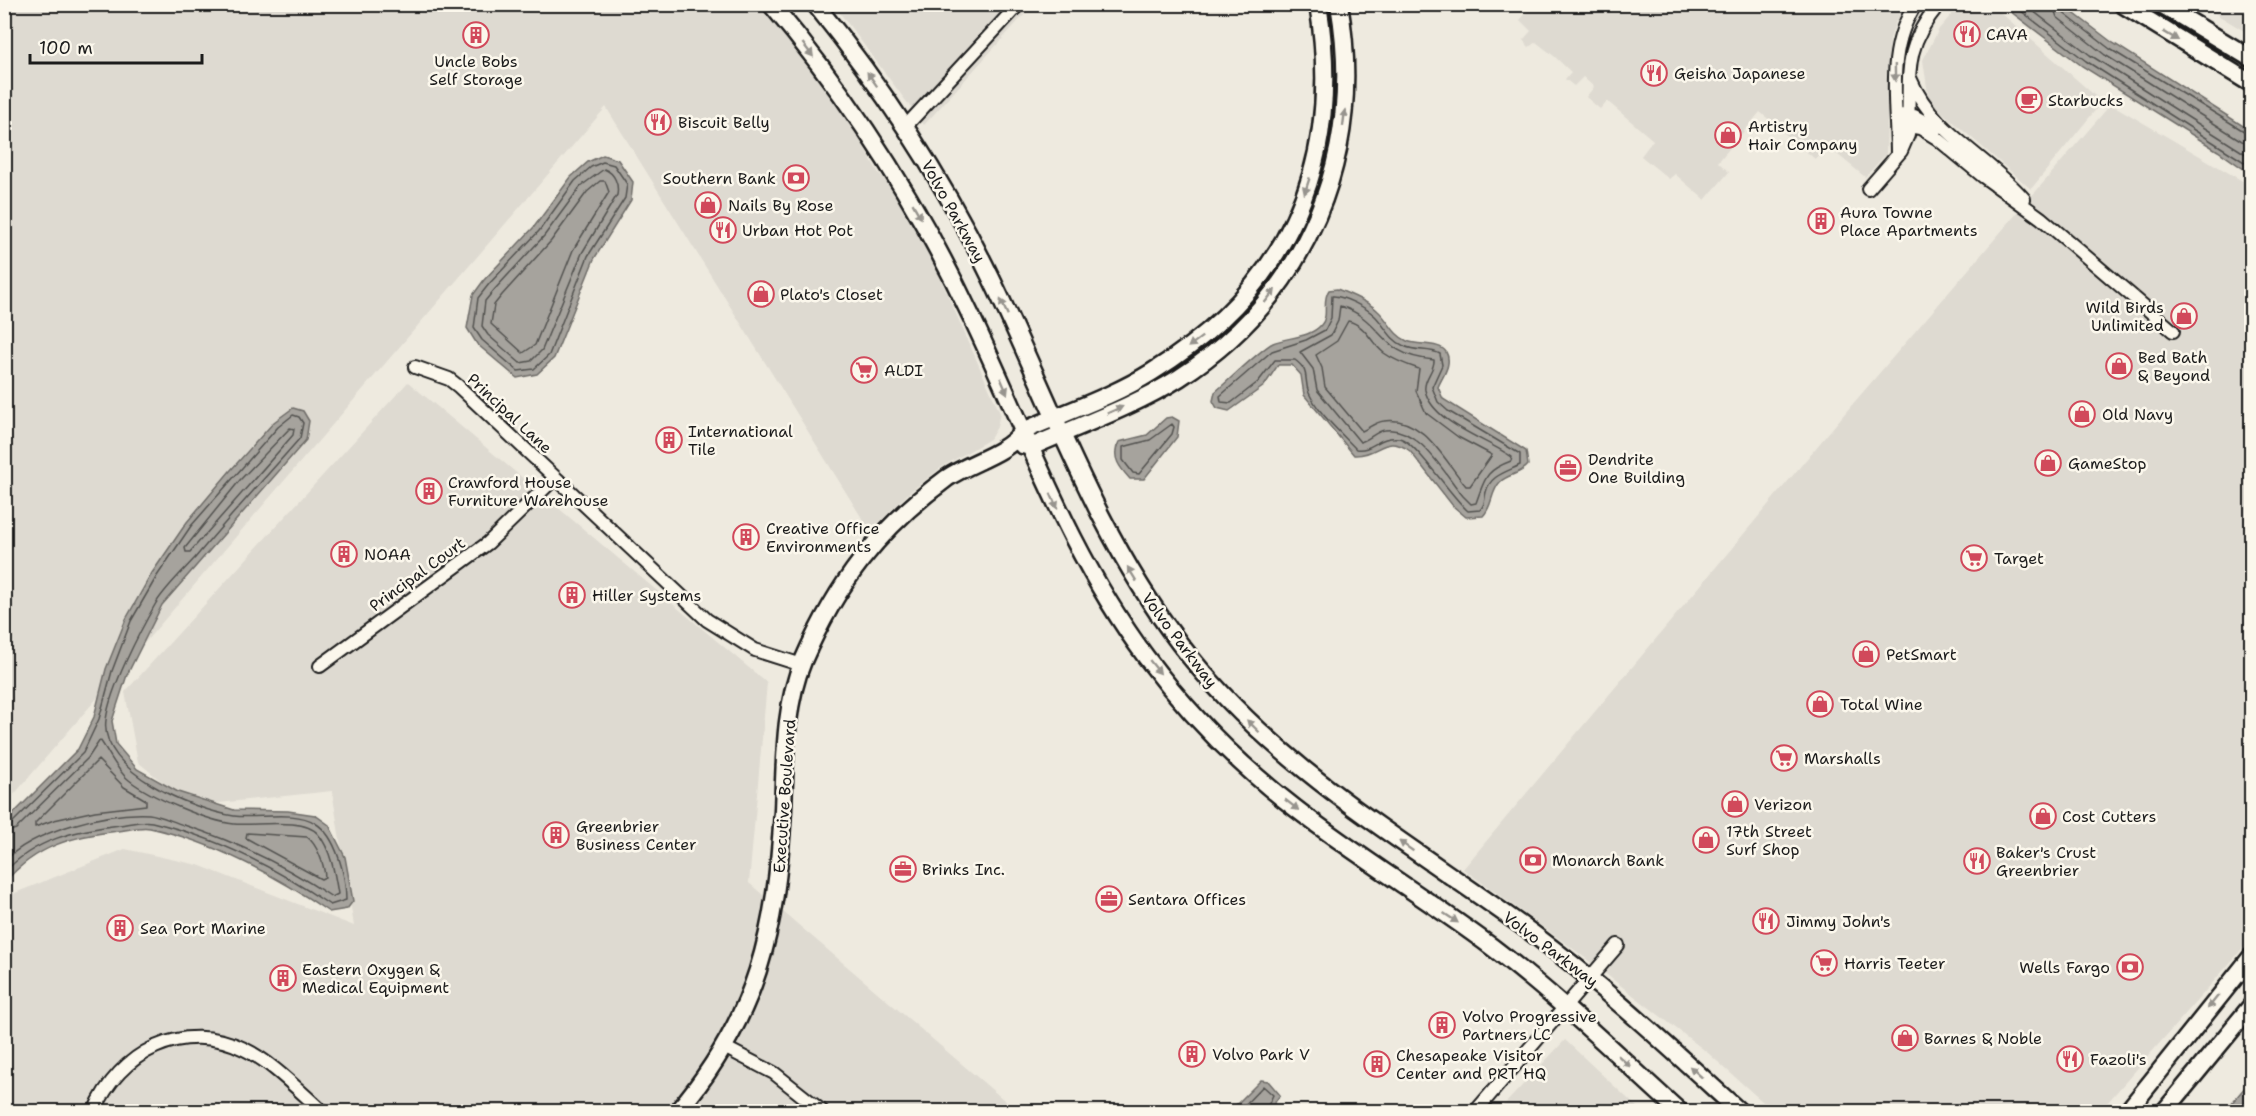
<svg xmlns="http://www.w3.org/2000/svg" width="2256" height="1116" font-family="'Shantell Sans',sans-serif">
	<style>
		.built { fill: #dedad1 }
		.water { fill: #a6a39d; stroke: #6f6d69; stroke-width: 1.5 }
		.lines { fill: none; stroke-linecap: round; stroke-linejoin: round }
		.shore { stroke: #535250; stroke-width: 1.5 }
		.street-casing { stroke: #1c1c1c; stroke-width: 16 }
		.secondary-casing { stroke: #1c1c1c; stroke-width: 21 }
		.street { stroke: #fbf7ec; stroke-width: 12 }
		.secondary { stroke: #fbf7ec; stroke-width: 16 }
		.oneway { fill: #97948e }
		.labels { text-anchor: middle; stroke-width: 5; stroke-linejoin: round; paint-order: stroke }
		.poi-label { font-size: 16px; fill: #1c1c1c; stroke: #fbf7ec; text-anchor: start }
		.street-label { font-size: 16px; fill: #1c1c1c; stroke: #fbf7ec }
	</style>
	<rect width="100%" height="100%" fill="#eeeadf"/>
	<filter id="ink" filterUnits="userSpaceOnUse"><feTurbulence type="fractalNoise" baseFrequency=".0167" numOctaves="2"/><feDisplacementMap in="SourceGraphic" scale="12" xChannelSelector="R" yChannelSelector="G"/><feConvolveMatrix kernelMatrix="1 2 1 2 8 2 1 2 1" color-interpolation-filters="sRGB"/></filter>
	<g filter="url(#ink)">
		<path class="built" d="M 1534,4 L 1908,5 L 1896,21 L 1890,39 L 1886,154 L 1865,177 L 1826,145 L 1815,159 L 1760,112 L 1718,162 L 1729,172 L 1705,200 L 1675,174 L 1669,179 L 1641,156 L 1653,140 L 1607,101 L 1600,109 L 1586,97 L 1594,87 L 1583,77 L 1574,86 L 1565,79 L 1571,72 L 1554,56 L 1536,42 L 1529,47 L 1523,40 L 1531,31 L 1520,20 Z
			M 5,5 L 762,5 L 840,105 L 878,172 L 902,198 L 914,219 L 1000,413 L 997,427 L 990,439 L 942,467 L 911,491 L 870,531 L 606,107 L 5,805 Z
			M 834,5 L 1033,5 L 924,125 Z
			M 1960,5 L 1992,5 L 2102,102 L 2031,189 L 1929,101 L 1923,60 L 1939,29 Z
			M 2201,5 L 2251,5 L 2251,35 Z
			M 2111,104 L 2251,186 L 2251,939 L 2100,1111 L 1773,1111 L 1708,1053 L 1576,951 L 1463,869 L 1851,406 Z
			M 408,382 L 767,683 L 749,883 L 1017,1111 L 5,1112 L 5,897 L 125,849 L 198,865 L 354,926 L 332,791 L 191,806 L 138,762 L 125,692 Z
			M 1565,1040 L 1641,1111 L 1509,1112 L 1503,1106 Z"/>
		<path class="water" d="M 2002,5 L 2063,5 L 2113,43 L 2251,131 L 2251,174 L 2218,151 L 2082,66 Z
			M 603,155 L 618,160 L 633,182 L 631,200 L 594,259 L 554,358 L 537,374 L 517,378 L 477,344 L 467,328 L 473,295 L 484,280 L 534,227 L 571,177 L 588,162 Z
			M 1337,289 C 1349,294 1368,301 1378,311 C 1389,321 1393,335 1407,341 C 1419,346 1440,342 1446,352 C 1453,364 1442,377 1438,387 L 1443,399 L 1526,451 L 1528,465 C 1520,475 1508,474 1500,482 C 1490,493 1493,506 1483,516 L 1466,517 L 1453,506 L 1410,451 C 1385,433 1379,456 1354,455 L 1304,395 L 1301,375 L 1292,365 L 1278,365 L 1264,386 L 1229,411 L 1217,408 L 1213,401 L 1215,392 C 1227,382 1262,348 1273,343 C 1287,337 1310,338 1321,325 C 1330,315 1321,301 1329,290 Z
			M 293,408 L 303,411 L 309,421 L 306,440 L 162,605 L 127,675 L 112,721 L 116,744 L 137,769 L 178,792 L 234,810 L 288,811 L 315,815 L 329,825 L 345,857 L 353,901 L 347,909 L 329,912 C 279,877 211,841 150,828 C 141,826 128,830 118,831 C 72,836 36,846 5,882 L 5,822 L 78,749 L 94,717 L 106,669 L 126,619 L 152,573 L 187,522 L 230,471 L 274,422 Z
			M 1172,417 L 1179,421 L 1177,437 L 1144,479 L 1130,479 C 1121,469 1110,457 1119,442 L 1147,435 L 1166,418 Z
			M 1261,1080 L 1268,1081 L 1280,1095 L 1269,1111 L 1230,1111 Z
			M 2251,1080 L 2251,1111 L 2225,1111 Z"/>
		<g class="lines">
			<path class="shore" d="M 2012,4 L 2086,61 L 2252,167
				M 2024,4 L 2090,55 L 2252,158
				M 2052,4 L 2057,17 L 2105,55 L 2242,141 L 2252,144
				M 2060,4 L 2062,12 L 2110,49 L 2252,136
				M 603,162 L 614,165 L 627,184 L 625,198 L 588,256 L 549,355 L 534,369 L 518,371 L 482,340 L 474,328 L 478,298 L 489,284 L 539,231 L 575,181 L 591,167 Z
				M 604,169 C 615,173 619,185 617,195 L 582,253 L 542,350 L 531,361 L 520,363 L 488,335 L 482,326 L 485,301 L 495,289 L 544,236 L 581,186 Z
				M 600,181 L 605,181 L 609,192 L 573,250 L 535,345 L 523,353 L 491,324 L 494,305 L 502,295 L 551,241 L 587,192 Z
				M 1332,296 C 1342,295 1367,308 1375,316 C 1385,326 1390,340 1404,346 C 1416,352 1430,348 1440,354 L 1442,365 L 1432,387 L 1438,402 L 1448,411 L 1520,454 L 1520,465 C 1507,472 1490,475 1486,492 C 1484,499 1486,504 1480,510 L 1468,511 C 1451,497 1415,440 1399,438 C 1379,435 1372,452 1356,449 C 1341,433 1318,413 1309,393 C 1303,378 1311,372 1295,360 L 1275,360 L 1258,382 L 1231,403 L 1221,402 L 1220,396 L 1272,351 L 1306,340 L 1325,330 L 1331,318 Z
				M 1340,306 C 1385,320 1377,356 1434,360 C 1435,370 1423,379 1425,390 C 1432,423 1487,439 1512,457 L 1511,461 C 1484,471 1485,479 1476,503 L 1471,504 L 1463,496 C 1444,473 1418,425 1385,430 C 1376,431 1369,440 1360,442 L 1317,390 L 1313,369 L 1300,352 L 1331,335 L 1338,321 Z
				M 1348,321 C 1366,325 1370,342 1384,353 C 1395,361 1407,365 1419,369 L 1416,391 L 1426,413 L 1458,437 L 1492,455 L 1470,486 L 1466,486 C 1444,460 1423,415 1384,421 C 1375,422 1369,428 1362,431 L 1325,387 L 1322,368 L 1316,355 L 1337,341 Z
				M 1172,424 L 1174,427 L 1172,434 L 1139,474 L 1133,473 L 1123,460 L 1123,447 L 1150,440 Z
				M 290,428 L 294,429 L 293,435 L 190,552 L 186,552 L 185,548 L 240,480 Z
				M 98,760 L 124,787 L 146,800 L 146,805 L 95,811 L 54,820 L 35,827 L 35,823 Z
				M 4,826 L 11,824 L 83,753 L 99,719 L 112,671 L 131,621 L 157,576 L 191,526 L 278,427 L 293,415 L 299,417 L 303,423 L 300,438 C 265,478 229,517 195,558 C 182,572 166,587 156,603 C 140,631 110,688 106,720 C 99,772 194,810 234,816 C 257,819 296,810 315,823 C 337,836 346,877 346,900 L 330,905 C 276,868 215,837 152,822 C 142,820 129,824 120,825 C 77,830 34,839 4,873
				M 4,833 L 16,829 L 88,758 L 100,740 C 109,752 116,770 129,780 C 150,797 207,821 234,824 C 254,826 304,817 318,834 C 331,849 335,875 338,894 L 332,897 C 286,866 237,842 184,825 C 173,822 160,815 149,814 C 108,812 32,830 4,862
				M 247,833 L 307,837 C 317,844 324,864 325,877 L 321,879 L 246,838 Z
				M 1238,1112 L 1263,1086 L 1273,1095 L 1265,1112"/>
			<g class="street-casing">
				<path id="street" d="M 1910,78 C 1933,134 1986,155 2024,199
					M 1900,115 L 1914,116 L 1936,129
					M 1897,124 L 1920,128 L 1938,139 L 1984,177 L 2041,218 L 2173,331
					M 905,127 L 1019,4
					M 1897,154 C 1897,103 1885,49 1916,4
					M 1868,189 L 1901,151 L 1908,135 C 1911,80 1900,50 1939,4
					M 415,367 L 449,379 L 458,386 L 707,620 L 755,650 L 802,665
					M 320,666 L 488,543 L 555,478
					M 724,1047 L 774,1073 L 823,1112
					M 94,1112 C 119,1052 183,1019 244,1049 C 273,1063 298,1090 323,1112
					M 1475,1112 L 1618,945"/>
			</g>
			<g class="secondary-casing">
				<path id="secondary" d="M 771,4 C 852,100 919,205 972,318 C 1027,433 1069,554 1146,657 C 1188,713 1239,765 1295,808 C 1358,857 1428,899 1492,947 C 1558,997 1618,1056 1680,1112
					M 815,4 C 883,88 944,181 991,278 C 1051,402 1096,533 1180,644 C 1274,768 1409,843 1532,933 C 1606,988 1672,1050 1740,1112
					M 2122,4 L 2252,84
					M 2161,4 L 2252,59
					M 1022,445 L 1031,447 C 1080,425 1133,407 1179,378 C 1308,295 1365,155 1339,4
					M 677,1112 C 758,1017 776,931 783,810 C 785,762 784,706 803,661 C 837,583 878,529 947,478 C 972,461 1005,455 1023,431 C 1066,412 1112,397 1152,372 C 1289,287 1344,163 1318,4
					M 2127,1112 L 2252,956
					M 2164,1112 L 2252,1005"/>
			</g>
			<use href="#street" class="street"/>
			<use href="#secondary" class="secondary"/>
		</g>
		<defs><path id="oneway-solid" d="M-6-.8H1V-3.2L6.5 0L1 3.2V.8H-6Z" transform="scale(1.5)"/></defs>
		<g class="oneway">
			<use href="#oneway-solid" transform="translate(2171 36) rotate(31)"/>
			<use href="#oneway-solid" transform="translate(808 50) rotate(52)"/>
			<use href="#oneway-solid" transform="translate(1895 73) rotate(89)"/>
			<use href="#oneway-solid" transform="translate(872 79) rotate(-125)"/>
			<use href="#oneway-solid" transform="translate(1344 118) rotate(-83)"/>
			<use href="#oneway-solid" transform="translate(1307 186) rotate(108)"/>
			<use href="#oneway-solid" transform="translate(917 211) rotate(60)"/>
			<use href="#oneway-solid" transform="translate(1270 296) rotate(-52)"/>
			<use href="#oneway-solid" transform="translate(1004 307) rotate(-115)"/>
			<use href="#oneway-solid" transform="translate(1195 342) rotate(143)"/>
			<use href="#oneway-solid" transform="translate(1004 386) rotate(66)"/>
			<use href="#oneway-solid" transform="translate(1115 410) rotate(-24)"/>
			<use href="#oneway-solid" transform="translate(1054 501) rotate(66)"/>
			<use href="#oneway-solid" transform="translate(1132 574) rotate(-122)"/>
			<use href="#oneway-solid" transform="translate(1155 667) rotate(51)"/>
			<use href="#oneway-solid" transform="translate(1253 726) rotate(-136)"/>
			<use href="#oneway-solid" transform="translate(1292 805) rotate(38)"/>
			<use href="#oneway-solid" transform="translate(1406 846) rotate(-145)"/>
			<use href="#oneway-solid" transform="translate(1451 918) rotate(34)"/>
			<use href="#oneway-solid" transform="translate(2213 1002) rotate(129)"/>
			<use href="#oneway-solid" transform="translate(1624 1061) rotate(42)"/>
			<use href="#oneway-solid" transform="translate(1696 1072) rotate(-138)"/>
		</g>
	</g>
	<defs>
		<g id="restaurant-ring" transform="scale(1.35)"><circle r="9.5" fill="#fbf7ec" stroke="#d1495b" stroke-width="1.5"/><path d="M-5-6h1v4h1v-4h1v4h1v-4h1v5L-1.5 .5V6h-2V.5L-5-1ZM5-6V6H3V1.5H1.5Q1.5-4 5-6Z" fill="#d1495b"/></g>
		<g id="building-ring" transform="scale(1.35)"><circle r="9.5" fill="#fbf7ec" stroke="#d1495b" stroke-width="1.5"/><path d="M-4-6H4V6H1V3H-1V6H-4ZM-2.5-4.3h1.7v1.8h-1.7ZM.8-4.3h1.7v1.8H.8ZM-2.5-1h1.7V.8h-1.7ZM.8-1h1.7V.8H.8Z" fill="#d1495b"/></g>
		<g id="cafe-ring" transform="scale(1.35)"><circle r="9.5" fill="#fbf7ec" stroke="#d1495b" stroke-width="1.5"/><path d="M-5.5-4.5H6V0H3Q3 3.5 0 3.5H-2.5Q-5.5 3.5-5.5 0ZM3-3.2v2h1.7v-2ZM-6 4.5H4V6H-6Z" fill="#d1495b"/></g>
		<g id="shop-ring" transform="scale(1.35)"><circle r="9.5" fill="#fbf7ec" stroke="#d1495b" stroke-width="1.5"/><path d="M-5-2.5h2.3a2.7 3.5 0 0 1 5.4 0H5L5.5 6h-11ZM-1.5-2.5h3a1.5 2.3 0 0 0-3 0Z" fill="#d1495b"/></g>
		<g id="bank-ring" transform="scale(1.35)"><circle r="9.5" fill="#fbf7ec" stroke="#d1495b" stroke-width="1.5"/><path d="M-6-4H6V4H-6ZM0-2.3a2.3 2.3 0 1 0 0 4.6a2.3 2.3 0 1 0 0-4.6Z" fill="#d1495b"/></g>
		<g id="supermarket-ring" transform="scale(1.35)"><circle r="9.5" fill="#fbf7ec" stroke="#d1495b" stroke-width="1.5"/><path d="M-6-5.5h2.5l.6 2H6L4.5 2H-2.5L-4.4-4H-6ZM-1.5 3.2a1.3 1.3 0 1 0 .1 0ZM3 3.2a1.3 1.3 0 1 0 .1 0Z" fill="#d1495b"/></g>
		<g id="office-ring" transform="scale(1.35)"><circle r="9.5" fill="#fbf7ec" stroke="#d1495b" stroke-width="1.5"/><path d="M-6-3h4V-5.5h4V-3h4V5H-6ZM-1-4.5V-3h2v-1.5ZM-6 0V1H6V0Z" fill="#d1495b"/></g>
	</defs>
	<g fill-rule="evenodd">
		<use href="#restaurant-ring" x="1967" y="34"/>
		<use href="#building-ring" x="476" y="35"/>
		<use href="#restaurant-ring" x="1654" y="73"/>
		<use href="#cafe-ring" x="2029" y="100"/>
		<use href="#restaurant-ring" x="658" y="122"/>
		<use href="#shop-ring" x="1728" y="135"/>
		<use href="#bank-ring" x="796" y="178"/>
		<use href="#shop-ring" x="708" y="205"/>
		<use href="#building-ring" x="1821" y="221"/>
		<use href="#restaurant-ring" x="723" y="230"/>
		<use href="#shop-ring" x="761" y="294"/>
		<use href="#shop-ring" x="2184" y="316"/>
		<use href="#shop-ring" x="2119" y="366"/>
		<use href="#supermarket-ring" x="864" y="370"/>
		<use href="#shop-ring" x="2082" y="414"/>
		<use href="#building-ring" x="669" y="440"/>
		<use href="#shop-ring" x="2048" y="463"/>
		<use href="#office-ring" x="1568" y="468"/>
		<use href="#building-ring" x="429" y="491"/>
		<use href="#building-ring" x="746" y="537"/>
		<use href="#building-ring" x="344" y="554"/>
		<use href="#supermarket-ring" x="1974" y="558"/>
		<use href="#building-ring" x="572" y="595"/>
		<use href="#shop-ring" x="1866" y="654"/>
		<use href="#shop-ring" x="1820" y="704"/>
		<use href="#supermarket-ring" x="1784" y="758"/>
		<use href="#shop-ring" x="1735" y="804"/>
		<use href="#shop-ring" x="2043" y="816"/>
		<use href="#building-ring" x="556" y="835"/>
		<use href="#shop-ring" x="1706" y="840"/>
		<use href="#bank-ring" x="1533" y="860"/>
		<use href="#restaurant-ring" x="1977" y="861"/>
		<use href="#office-ring" x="903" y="869"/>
		<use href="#office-ring" x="1109" y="899"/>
		<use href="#restaurant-ring" x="1766" y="921"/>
		<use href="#building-ring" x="120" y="928"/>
		<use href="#supermarket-ring" x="1824" y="963"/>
		<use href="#bank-ring" x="2130" y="967"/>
		<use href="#building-ring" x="283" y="978"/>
		<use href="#building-ring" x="1442" y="1025"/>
		<use href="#shop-ring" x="1905" y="1038"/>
		<use href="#building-ring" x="1192" y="1054"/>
		<use href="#restaurant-ring" x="2070" y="1059"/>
		<use href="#building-ring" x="1377" y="1064"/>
	</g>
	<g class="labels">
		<g class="poi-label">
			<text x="1986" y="40">CAVA</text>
			<text x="476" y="67" text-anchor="middle">Uncle Bobs<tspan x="476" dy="18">Self Storage</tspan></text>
			<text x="1674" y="79">Geisha Japanese</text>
			<text x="2048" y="106">Starbucks</text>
			<text x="678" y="128">Biscuit Belly</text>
			<text x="1748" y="132">Artistry<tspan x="1748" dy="18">Hair Company</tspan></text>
			<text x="776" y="184" text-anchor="end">Southern Bank</text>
			<text x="728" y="211">Nails By Rose</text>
			<text x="1840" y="218">Aura Towne<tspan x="1840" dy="18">Place Apartments</tspan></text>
			<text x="742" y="236">Urban Hot Pot</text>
			<text x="780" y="300">Plato's Closet</text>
			<text x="2164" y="313" text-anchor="end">Wild Birds<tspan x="2164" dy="18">Unlimited</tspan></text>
			<text x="2138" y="363">Bed Bath<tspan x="2138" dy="18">&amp; Beyond</tspan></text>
			<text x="884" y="376">ALDI</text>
			<text x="2102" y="420">Old Navy</text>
			<text x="688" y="437">International<tspan x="688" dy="18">Tile</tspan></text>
			<text x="1588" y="465">Dendrite<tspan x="1588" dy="18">One Building</tspan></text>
			<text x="2068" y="469">GameStop</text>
			<text x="448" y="488">Crawford House<tspan x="448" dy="18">Furniture Warehouse</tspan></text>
			<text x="766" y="534">Creative Office<tspan x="766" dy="18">Environments</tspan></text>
			<text x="364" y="560">NOAA</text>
			<text x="1994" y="564">Target</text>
			<text x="592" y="601">Hiller Systems</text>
			<text x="1886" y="660">PetSmart</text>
			<text x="1840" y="710">Total Wine</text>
			<text x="1804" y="764">Marshalls</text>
			<text x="1754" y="810">Verizon</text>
			<text x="2062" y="822">Cost Cutters</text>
			<text x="576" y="832">Greenbrier<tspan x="576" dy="18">Business Center</tspan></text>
			<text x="1726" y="837">17th Street<tspan x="1726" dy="18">Surf Shop</tspan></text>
			<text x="1996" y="858">Baker's Crust<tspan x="1996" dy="18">Greenbrier</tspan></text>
			<text x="1552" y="866">Monarch Bank</text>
			<text x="922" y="875">Brinks Inc.</text>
			<text x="1128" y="905">Sentara Offices</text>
			<text x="1786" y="927">Jimmy John's</text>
			<text x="140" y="934">Sea Port Marine</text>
			<text x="1844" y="969">Harris Teeter</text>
			<text x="2110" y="973" text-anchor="end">Wells Fargo</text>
			<text x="302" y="975">Eastern Oxygen &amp;<tspan x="302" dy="18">Medical Equipment</tspan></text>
			<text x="1462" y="1022">Volvo Progressive<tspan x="1462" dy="18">Partners LC</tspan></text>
			<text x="1924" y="1044">Barnes &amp; Noble</text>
			<text x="1212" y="1060">Volvo Park V</text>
			<text x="1396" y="1061">Chesapeake Visitor<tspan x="1396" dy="18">Center and PRT HQ</tspan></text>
			<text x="2090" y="1065">Fazoli's</text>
		</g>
		<g class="street-label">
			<text transform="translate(954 211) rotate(61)" y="6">Volvo Parkway</text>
			<text transform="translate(510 413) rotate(43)" y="6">Principal Lane</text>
			<text transform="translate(417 574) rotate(-36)" y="6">Principal Court</text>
			<text transform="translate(1180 640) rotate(53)" y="6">Volvo Parkway</text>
			<text transform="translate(784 796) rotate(-86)" y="6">Executive Boulevard</text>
			<text transform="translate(1551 949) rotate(37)" y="6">Volvo Parkway</text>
		</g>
	</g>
	<rect width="2256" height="1116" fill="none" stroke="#fbf7ec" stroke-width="24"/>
	<rect x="12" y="12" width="2232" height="1092" fill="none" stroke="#1c1c1c" stroke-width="2" filter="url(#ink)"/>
	<path d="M30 54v9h172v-9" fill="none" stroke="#1c1c1c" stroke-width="3"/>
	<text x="39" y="54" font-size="18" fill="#1c1c1c" stroke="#fbf7ec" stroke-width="4.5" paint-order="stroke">100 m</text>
</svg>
